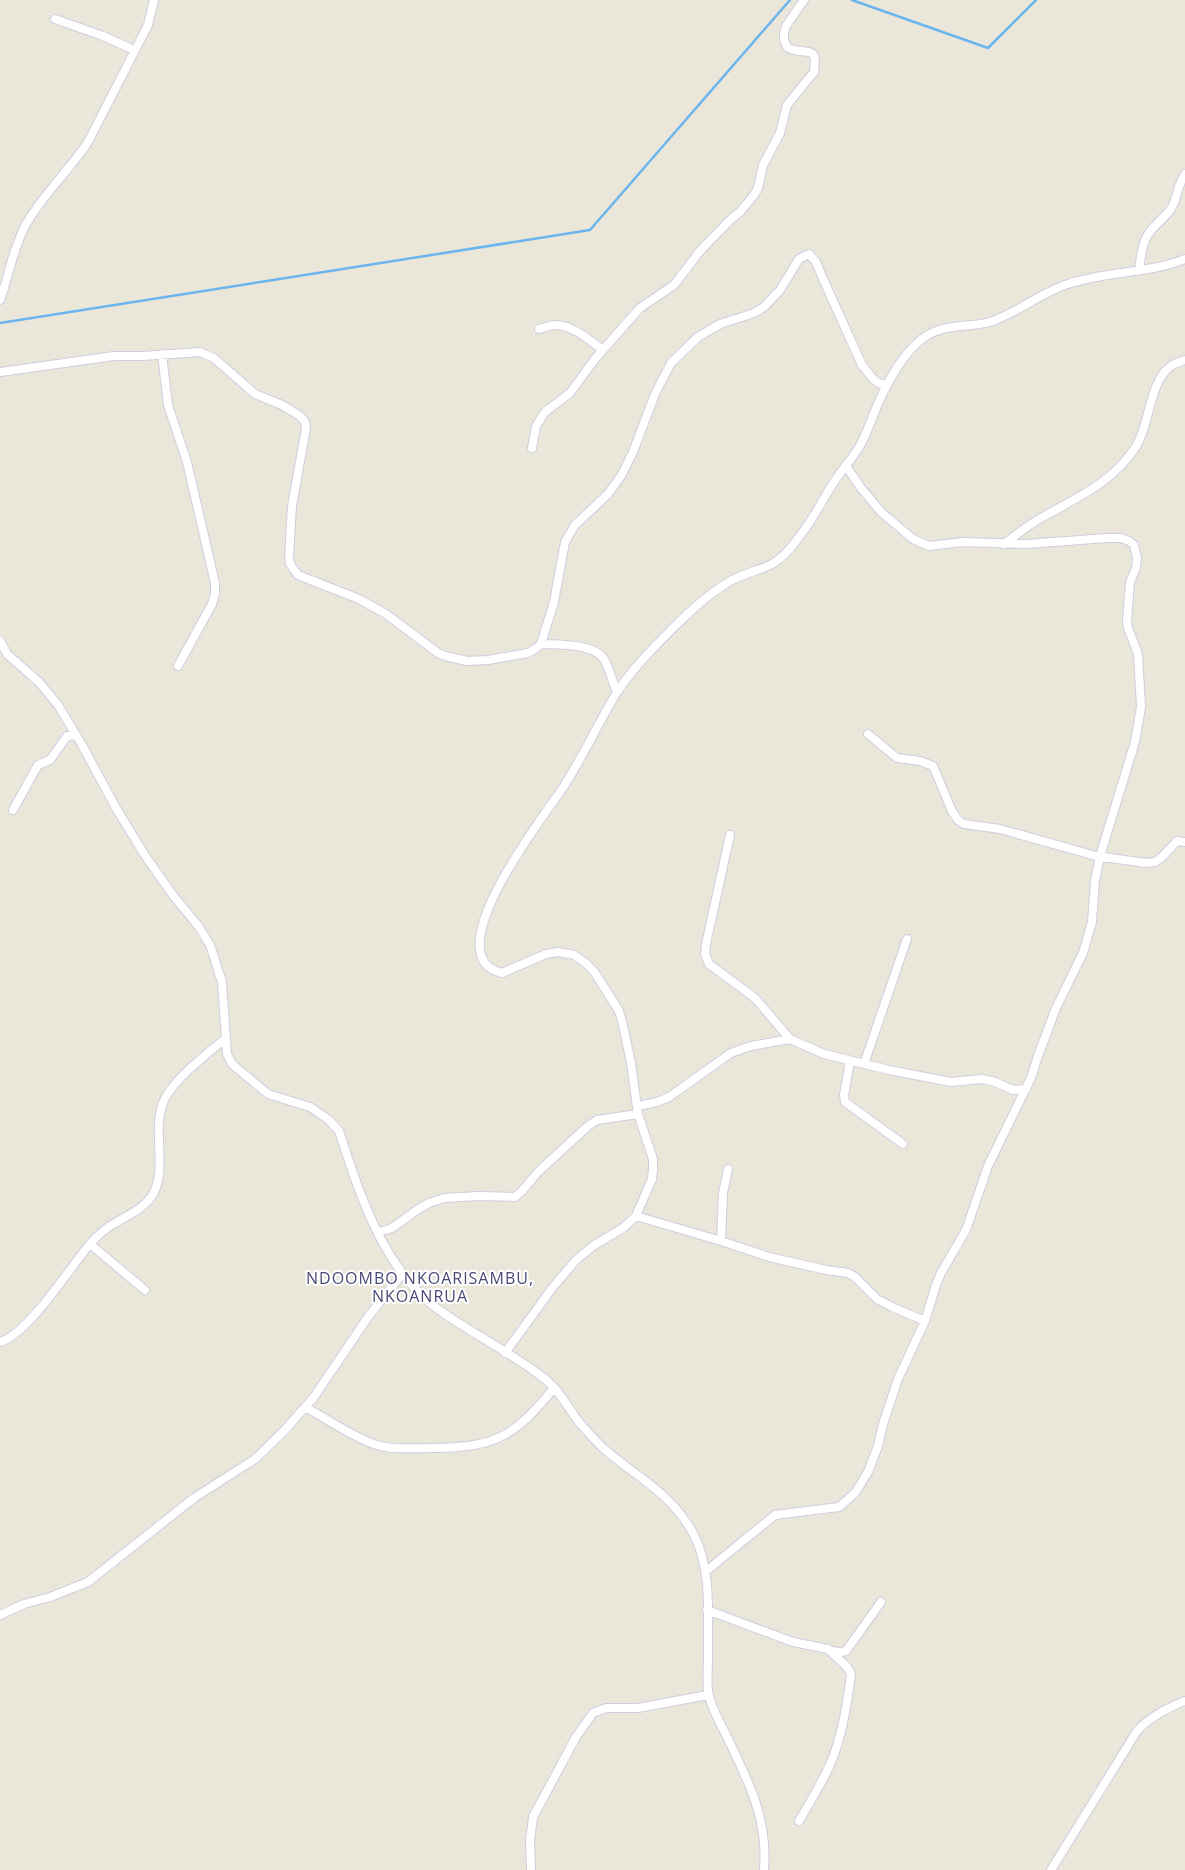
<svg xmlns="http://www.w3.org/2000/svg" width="1185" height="1870" font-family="'Open Sans',sans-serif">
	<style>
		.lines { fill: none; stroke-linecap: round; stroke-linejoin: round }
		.stream { stroke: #6ab5ee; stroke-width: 2.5 }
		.minor-casing { stroke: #cecee1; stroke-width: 10 }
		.minor { stroke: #fff; stroke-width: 8 }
		.labels { text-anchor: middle; stroke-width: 4; stroke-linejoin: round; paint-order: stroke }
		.neighbourhood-label { font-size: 16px; letter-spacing: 1px; fill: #484977; stroke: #fff }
	</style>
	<rect width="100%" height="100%" fill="#eae6d9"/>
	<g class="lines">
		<path class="stream" d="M 852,0 L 988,48 L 1036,0
			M 0,323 L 590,230 L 790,0"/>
		<g class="minor-casing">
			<path id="minor" d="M 55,19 L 103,36 L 134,50
				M 1139,270 C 1141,259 1141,246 1147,236 C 1153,225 1166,218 1172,207 C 1178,196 1177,186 1185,174
				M 0,300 C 9,275 13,249 25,226 C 42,195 69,171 88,142 L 148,25 L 154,0
				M 539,329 C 544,328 550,325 555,325 C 573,325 590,341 603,350
				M 162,354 L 168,405 L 187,462 L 215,583 L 215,594 L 212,604 L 178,666
				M 0,372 L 114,356 L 142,356 L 200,352 L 214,358 L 255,394 L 282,405 L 300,416 L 305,422 L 306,428 L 292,506 L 289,557 L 290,564 L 298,575 L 359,599 L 386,614 L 438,653 L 445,656 L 467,661 L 488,660 L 528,653 L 535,649 L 541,644 L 554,602 L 565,542 L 575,525 L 608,494 L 621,476 L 633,452 L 655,394 L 671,363 L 698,337 L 720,324 L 754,313 L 764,307 L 780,290 L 799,259 L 809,254 L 816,262 L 824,281 L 862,365 L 874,380 L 881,384 L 887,385
				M 532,448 L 536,426 L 545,412 L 570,393 L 595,359 L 631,318 L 640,308 L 674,285 L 700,251 L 731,219 L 740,212 L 754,195 L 758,188 L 763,165 L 780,133 L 787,105 L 814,72 L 815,58 L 813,54 L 809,52 L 793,50 L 787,47 L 784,40 L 784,33 L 786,26 L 804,0
				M 1004,544 C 1016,535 1028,525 1041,518 C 1076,498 1112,483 1135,448 C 1150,426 1149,381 1171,366 C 1175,363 1180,362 1185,360
				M 0,641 L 7,654 L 39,682 L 58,705 L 82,745 L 116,808 L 144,854 L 172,894 L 199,927 L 210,945 L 222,982 L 227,1054 L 232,1064 L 268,1094 L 310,1107 L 329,1120 L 339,1131 C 359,1192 382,1266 435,1307 C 470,1333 511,1352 545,1379 C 558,1389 566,1404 576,1418 C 584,1429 593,1438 603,1448 C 636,1477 672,1493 694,1535 C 713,1572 707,1619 708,1659 C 708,1671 706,1684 709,1696 C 713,1712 722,1726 729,1741 C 750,1785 768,1820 764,1870
				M 541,644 C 558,645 593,643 604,659 C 610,669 612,682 617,692
				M 868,734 L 897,758 L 920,761 L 933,766 L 952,811 L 958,820 L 964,824 L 1000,829 L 1096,856 L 1146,863 L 1155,862 L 1162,857 L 1177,841 L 1185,842
				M 13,810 L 38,765 L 50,760 L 67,736 L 75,735
				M 730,835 L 706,944 L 705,954 L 709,964 L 755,998 L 790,1039
				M 850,1061 L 844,1095 L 845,1102 L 903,1144
				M 864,1064 L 907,939
				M 638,1106 L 657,1102 L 669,1097 L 731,1053 L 751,1046 L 790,1039 L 824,1054 L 889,1070 L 951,1082 L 982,1079 L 995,1082 L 1013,1090 L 1026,1089
				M 636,1216 L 721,1241 L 769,1257 L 826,1270 L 848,1273 L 855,1277 L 877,1299 L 892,1307 L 925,1321
				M 379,1232 L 392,1228 L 417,1210 L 429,1203 L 444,1198 L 478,1196 L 515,1197 L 522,1191 L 538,1172 L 588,1126 L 597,1120 L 638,1114
				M 721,1241 L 723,1193 L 728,1169
				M 90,1244 L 145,1290
				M 0,1342 C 27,1335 70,1268 89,1245 C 97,1236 105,1228 115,1223 C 128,1215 143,1209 152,1196 C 168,1171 152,1131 163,1103 C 171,1081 208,1053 226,1038
				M 505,1353 L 553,1287 L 576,1260 L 593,1246 L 623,1228 L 636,1216 L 652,1179 L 653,1169 L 653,1159 L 638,1114 L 631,1063 L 623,1025 L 619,1011 L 595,973 L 587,964 L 574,955 L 558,952 L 546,954 L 502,973 C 433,957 544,816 562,789 C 582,759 597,725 616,694 C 631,670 653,648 673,628 C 689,612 707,595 727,583 C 741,574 758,571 772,564 C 783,558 792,547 799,537 C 813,520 822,500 834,482 C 843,468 855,456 862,442 C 868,430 872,418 877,406 C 887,383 901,355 922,339 C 942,323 967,328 990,322 C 1017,313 1040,293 1068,284 C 1106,271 1148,274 1185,259
				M 305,1407 C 329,1420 354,1438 380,1446 C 396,1450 414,1448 430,1448 C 495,1448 514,1437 554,1388
				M 705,1572 L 775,1515 L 839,1507 L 855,1493 L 868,1472 L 878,1446 L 883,1424 L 898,1379 L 925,1321 L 936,1285 L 941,1273 L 966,1230 L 988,1166 L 1031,1078 L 1038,1056 L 1056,1008 L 1083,953 L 1092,922 L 1095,881 L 1100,856 L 1135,742 L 1141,707 L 1138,654 L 1128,628 L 1127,621 L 1130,582 L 1136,568 L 1137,558 L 1134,545 L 1129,541 L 1121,538 L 1107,538 L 1027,544 L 963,542 L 929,546 L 913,539 L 881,512 L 861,488 L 846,466
				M 707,1610 L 793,1642 L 828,1649 L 847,1667 L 851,1674 C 847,1705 842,1738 829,1767 C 820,1786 809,1804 799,1821
				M 0,1615 L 24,1604 L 50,1597 L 88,1582 L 194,1498 L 255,1459 L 284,1431 L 314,1397 L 368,1317 L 402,1274
				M 831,1651 L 841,1652 L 846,1651 L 881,1602
				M 531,1870 L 530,1841 L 533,1817 L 576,1737 L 593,1713 L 606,1708 L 638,1708 L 708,1695
				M 1051,1870 L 1137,1731 C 1150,1717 1167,1708 1185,1701"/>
		</g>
		<use href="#minor" class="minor"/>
	</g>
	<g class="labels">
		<g class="neighbourhood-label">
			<text x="420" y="1284">NDOOMBO NKOARISAMBU,<tspan x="420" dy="18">NKOANRUA</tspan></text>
		</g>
	</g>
</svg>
